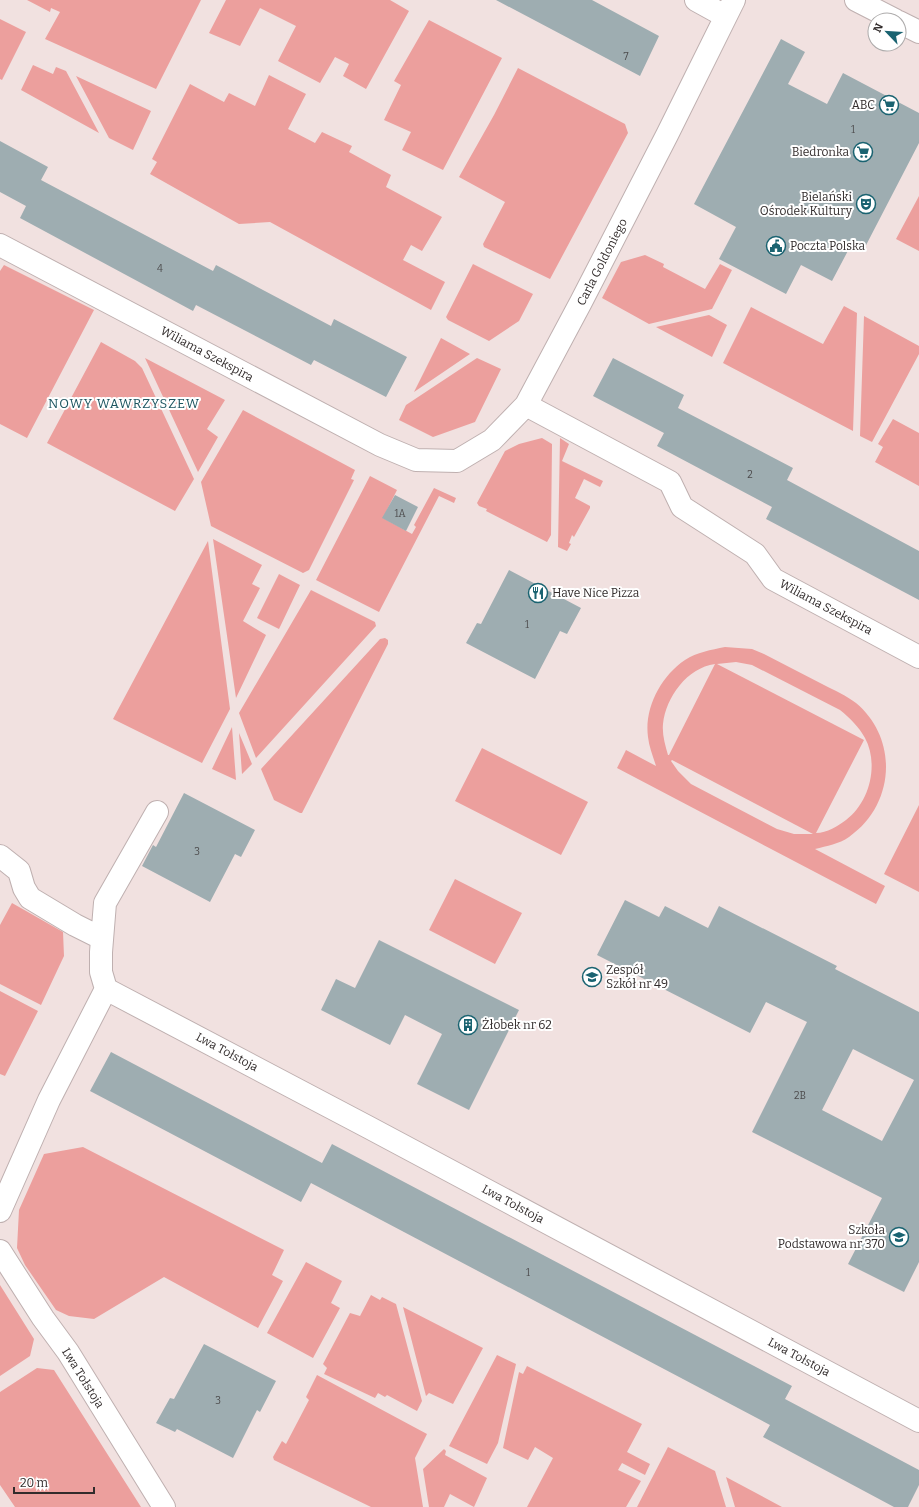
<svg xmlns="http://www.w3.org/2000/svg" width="919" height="1507" font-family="Bitter,serif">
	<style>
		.green { fill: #ec9f9d; fill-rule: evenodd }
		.building { fill: #9eadb1; fill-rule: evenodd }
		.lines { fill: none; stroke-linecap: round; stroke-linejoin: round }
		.minor-casing { stroke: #bfb0b0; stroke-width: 24 }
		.minor { stroke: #fff; stroke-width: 22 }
		.labels { text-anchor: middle; stroke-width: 4; stroke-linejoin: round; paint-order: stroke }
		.number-label { font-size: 10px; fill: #4d4c4d }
		.poi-label { font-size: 12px; fill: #322c2c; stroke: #fff; text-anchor: end }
		.street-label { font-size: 12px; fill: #322c2c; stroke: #fff }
		.neighbourhood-label { font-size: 13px; letter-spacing: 1px; fill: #1c545f; stroke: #fff }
	</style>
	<rect width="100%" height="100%" fill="#f1e1e0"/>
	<path class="green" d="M 27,0 L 201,0 L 156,89 L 45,39 L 60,12 L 51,8 L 50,12 Z
		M 226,0 L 390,0 L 409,11 L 366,89 L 343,76 L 349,64 L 335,57 L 320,83 L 278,61 L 296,26 L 260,8 L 240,46 L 209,33 Z
		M 0,19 L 26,32 L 2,80 L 0,79 Z
		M 429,20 L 502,58 L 443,170 L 402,150 L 411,132 L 384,120 L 401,85 L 394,81 Z
		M 33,65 L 53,74 L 56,67 L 66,71 L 99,133 L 21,90 Z
		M 518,68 L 625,124 L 628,133 L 550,279 L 484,247 L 483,244 L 505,202 L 459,177 L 494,115 Z
		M 269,75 L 306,94 L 288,129 L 315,143 L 322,132 L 352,146 L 349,152 L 391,175 L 386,187 L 442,217 L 422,251 L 411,245 L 403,260 L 445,282 L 431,310 L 270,222 L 239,224 L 150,174 L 157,162 L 152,159 L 190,84 L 224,102 L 229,93 L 255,106 Z
		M 76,76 L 151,111 L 133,150 L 109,138 Z
		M 919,196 L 919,251 L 896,239 Z
		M 645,255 L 664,264 L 663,267 L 705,289 L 720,264 L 732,270 L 712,309 L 649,324 L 602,298 L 621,262 Z
		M 473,264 L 533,294 L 519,321 L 489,341 L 448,320 L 446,317 Z
		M 4,265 L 94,310 L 27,438 L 0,424 L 0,271 Z
		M 844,306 L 857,313 L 853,431 L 723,363 L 751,307 L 823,344 Z
		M 709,315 L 727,325 L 712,357 L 656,327 Z
		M 864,316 L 919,346 L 919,354 L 872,442 L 860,436 Z
		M 441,338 L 470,354 L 414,392 Z
		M 101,342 L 135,361 L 142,368 L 194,479 L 175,511 L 47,443 Z
		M 145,358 L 225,400 L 207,429 L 218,437 L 198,472 Z
		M 477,358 L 501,369 L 475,422 L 433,437 L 399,420 L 406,405 Z
		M 243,410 L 355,470 L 351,479 L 354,480 L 309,570 L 303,573 L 211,526 L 201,482 Z
		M 893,419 L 919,433 L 919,486 L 875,462 L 883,447 L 878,444 Z
		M 542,438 L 552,444 L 551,535 L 547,542 L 486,511 L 487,509 L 479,506 L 477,503 L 505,451 L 519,444 Z
		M 560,438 L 569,444 L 562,461 L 603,481 L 600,487 L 584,479 L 575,498 L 590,506 L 590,508 L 574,537 L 572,535 L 569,543 L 571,544 L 567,551 L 558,547 Z
		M 370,476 L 397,490 L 383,518 L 412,534 L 416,527 L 414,525 L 434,488 L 456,498 L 454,503 L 439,496 L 379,612 L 316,580 Z
		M 213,539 L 262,565 L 252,584 L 260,588 L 243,621 L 266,635 L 236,698 Z
		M 208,541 L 230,709 L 202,763 L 113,719 Z
		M 279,574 L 300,585 L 279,629 L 257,618 Z
		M 311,590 L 375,622 L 376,626 L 256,758 L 239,713 Z
		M 385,638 L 388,640 L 388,644 L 302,813 L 300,813 L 274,800 L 261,769 L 380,639 Z
		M 725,647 L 752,649 L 764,654 C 784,664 804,675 824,685 C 834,690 847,696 856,703 C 899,739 895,805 849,837 C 839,844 827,846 815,849 L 885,886 L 876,904 L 617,768 L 626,750 L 656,766 C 653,756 649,747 648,737 C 644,708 661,676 685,660 C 697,652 711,650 725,647 ZM 736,662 L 752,665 L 840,710 C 850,718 859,727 865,738 C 879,764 870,802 846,820 C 838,826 827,833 816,833 L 864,740 L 717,664 ZM 715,664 L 669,755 L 668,755 C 665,745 662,734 663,724 C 666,697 687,668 715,664 ZM 671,761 L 672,760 L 813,834 L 794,834 L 777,829 L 691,784 L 678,771 Z
		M 232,727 L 236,780 L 212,769 Z
		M 239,733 L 252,764 L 242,774 Z
		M 482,748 L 588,802 L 561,855 L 455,801 Z
		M 919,805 L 919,892 L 884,874 Z
		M 455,879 L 522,913 L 495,964 L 429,930 Z
		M 12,903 L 63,932 L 64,956 L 41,1005 L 0,984 L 0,925 Z
		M 0,991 L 38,1011 L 5,1076 L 0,1074 Z
		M 83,1147 L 284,1250 L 272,1275 L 283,1281 L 258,1328 L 164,1277 L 94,1319 L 69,1316 L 56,1310 L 25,1265 L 17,1248 L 19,1210 L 44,1154 Z
		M 306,1262 L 342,1281 L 331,1303 L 340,1308 L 313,1358 L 267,1333 Z
		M 0,1285 L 34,1339 L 30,1356 L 0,1376 Z
		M 371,1295 L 380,1300 L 382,1297 L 396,1304 L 422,1401 L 417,1411 L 387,1395 L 385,1397 L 378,1393 L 375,1398 L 324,1374 L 327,1368 L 323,1364 L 350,1313 L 360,1316 Z
		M 403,1307 L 483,1348 L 453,1404 L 429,1393 L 426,1396 Z
		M 497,1355 L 516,1364 L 498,1443 L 487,1464 L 449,1446 Z
		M 527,1366 L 642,1424 L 627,1452 L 650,1464 L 645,1475 L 622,1463 L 618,1470 L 641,1481 L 626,1507 L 527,1507 L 553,1458 L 535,1447 L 528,1460 L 503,1448 L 519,1372 L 523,1374 Z
		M 37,1368 L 54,1370 L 141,1507 L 15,1507 L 0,1485 L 0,1392 Z
		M 317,1375 L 427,1434 L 415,1458 L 423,1507 L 371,1507 L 274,1460 L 273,1457 L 282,1441 L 286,1444 L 309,1400 L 306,1397 Z
		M 668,1447 L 715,1471 L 726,1507 L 637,1507 Z
		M 444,1449 L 446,1451 L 445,1455 L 487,1478 L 474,1507 L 450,1494 L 444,1507 L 429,1507 L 423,1469 Z
		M 726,1477 L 782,1507 L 735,1507 Z"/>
	<path class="building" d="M 496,0 L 592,0 L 659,36 L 640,76 Z
		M 781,39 L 805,52 L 788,84 L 827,104 L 843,73 L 919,113 L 919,143 L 863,251 L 851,245 L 832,281 L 801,265 L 786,294 L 719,259 L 736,227 L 694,204 Z
		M 0,141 L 48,167 L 41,180 L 213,271 L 216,265 L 331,326 L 334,319 L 407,357 L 386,397 L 314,360 L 311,365 L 196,305 L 193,311 L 20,218 L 26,206 L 0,192 Z
		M 613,358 L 684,395 L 678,408 L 793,468 L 787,480 L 919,551 L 919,600 L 766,519 L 772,507 L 657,446 L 664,433 L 593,396 Z
		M 395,495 L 418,507 L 406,531 L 382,518 Z
		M 509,570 L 581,608 L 567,634 L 560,631 L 535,679 L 466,643 L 477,623 L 481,624 Z
		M 184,793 L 255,830 L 241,857 L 235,854 L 210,902 L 142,866 L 153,845 L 156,847 Z
		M 625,900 L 659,917 L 665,906 L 708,928 L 719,906 L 837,966 L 835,969 L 919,1012 L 919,1262 L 904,1292 L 848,1264 L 882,1198 L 752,1132 L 807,1022 L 766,1002 L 750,1033 L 597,955 ZM 853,1049 L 914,1080 L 882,1141 L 822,1110 Z
		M 379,940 L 519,1010 L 469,1110 L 417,1084 L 442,1034 L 405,1015 L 390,1045 L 321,1010 L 336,979 L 355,988 Z
		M 111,1052 L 322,1163 L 332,1144 L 792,1386 L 785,1399 L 919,1470 L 919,1485 L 908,1507 L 894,1507 L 763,1437 L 770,1425 L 311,1183 L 301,1202 L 90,1091 Z
		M 204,1344 L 276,1381 L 260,1412 L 257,1410 L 233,1458 L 177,1429 L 175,1432 L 156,1423 L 170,1398 L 174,1399 Z"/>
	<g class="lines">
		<g class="minor-casing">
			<path id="minor" d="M 696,0 L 725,16
				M 856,0 L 895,20
				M 899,22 L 919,32
				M 0,245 L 380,445 L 416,460 L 457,461 L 492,440 L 526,405 L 581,302 L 667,135 L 734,0
				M 526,405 L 670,482 L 682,507 L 755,554 L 773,579 L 919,657
				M 157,812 L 105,903 L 101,952 L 101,972 L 106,989 L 368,1127 L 919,1421
				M 0,856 L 19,871 L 24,888 L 30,898 L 75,925 L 101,938
				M 0,1211 L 49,1100 L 106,989
				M 0,1251 L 43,1318 L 68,1352 L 164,1507"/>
		</g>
		<use href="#minor" class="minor"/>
	</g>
	<defs>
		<g id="supermarket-ring" transform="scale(1)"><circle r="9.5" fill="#fff" stroke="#1a6371" stroke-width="1.5"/><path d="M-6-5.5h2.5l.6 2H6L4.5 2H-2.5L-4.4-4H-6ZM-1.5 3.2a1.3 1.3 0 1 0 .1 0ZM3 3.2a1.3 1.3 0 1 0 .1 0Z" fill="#1a6371"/></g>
		<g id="theatre-ring" transform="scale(1)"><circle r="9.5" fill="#fff" stroke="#1a6371" stroke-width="1.5"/><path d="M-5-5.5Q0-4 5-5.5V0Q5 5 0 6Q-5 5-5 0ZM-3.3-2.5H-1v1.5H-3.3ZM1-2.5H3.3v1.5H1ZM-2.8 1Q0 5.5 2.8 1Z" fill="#1a6371"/></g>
		<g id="civic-ring" transform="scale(1)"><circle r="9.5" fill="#fff" stroke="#1a6371" stroke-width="1.5"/><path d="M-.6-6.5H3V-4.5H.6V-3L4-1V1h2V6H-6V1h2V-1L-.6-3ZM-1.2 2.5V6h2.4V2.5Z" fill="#1a6371"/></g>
		<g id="restaurant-ring" transform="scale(1)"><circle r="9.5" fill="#fff" stroke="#1a6371" stroke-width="1.5"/><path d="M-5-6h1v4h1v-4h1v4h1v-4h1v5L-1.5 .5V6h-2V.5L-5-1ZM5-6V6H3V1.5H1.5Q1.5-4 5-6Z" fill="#1a6371"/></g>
		<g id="school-ring" transform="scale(1)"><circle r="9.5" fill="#fff" stroke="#1a6371" stroke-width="1.5"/><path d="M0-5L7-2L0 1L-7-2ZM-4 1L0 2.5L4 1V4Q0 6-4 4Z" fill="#1a6371"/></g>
		<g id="building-ring" transform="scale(1)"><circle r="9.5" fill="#fff" stroke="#1a6371" stroke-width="1.5"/><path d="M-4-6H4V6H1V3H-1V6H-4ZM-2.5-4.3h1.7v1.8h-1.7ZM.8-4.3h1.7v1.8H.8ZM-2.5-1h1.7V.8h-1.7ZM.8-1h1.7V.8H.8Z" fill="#1a6371"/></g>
	</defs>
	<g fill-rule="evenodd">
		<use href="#supermarket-ring" x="889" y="105"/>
		<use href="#supermarket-ring" x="863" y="152"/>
		<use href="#theatre-ring" x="866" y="204"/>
		<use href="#civic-ring" x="776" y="246"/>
		<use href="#restaurant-ring" x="538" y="593"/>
		<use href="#school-ring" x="592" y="977"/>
		<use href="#building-ring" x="468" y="1025"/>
		<use href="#school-ring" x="899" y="1237"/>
	</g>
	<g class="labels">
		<g class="number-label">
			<text x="626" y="60">7</text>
			<text x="853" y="133">1</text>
			<text x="160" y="272">4</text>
			<text x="750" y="478">2</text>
			<text x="400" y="517">1A</text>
			<text x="527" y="628">1</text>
			<text x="197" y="855">3</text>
			<text x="800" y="1099">2B</text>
			<text x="528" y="1276">1</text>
			<text x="218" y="1404">3</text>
		</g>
		<g class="poi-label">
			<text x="875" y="109">ABC</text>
			<text x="849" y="156">Biedronka</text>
			<text x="852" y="201">Bielański<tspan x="852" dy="14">Ośrodek Kultury</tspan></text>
			<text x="790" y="250" text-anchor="start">Poczta Polska</text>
			<text x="552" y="597" text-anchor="start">Have Nice Pizza</text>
			<text x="606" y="974" text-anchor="start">Zespół<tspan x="606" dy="14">Szkół nr 49</tspan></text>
			<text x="482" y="1029" text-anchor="start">Żłobek nr 62</text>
			<text x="885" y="1234">Szkoła<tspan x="885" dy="14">Podstawowa nr 370</tspan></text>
		</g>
		<g class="street-label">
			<text transform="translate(602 262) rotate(-63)" y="4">Carla Goldoniego</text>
			<text transform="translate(207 354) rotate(28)" y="4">Wiliama Szekspira</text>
			<text transform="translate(826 607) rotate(28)" y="4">Wiliama Szekspira</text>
			<text transform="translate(227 1052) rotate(28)" y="4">Lwa Tołstoja</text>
			<text transform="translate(513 1204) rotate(28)" y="4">Lwa Tołstoja</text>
			<text transform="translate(799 1357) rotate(28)" y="4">Lwa Tołstoja</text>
			<text transform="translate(83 1378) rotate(58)" y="4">Lwa Tołstoja</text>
		</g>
		<g class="neighbourhood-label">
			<text x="124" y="408">NOWY WAWRZYSZEW</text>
		</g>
	</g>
	<g transform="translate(887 32) rotate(295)"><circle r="19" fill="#ffffff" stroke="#adabab"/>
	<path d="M0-3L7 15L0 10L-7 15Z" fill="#1a6371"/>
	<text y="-6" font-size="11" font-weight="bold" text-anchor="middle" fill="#322c2c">N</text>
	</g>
	<path d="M14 1487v6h80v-6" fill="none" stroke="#322c2c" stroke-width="2"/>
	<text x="20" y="1487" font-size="12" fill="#322c2c" stroke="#ffffff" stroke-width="3" paint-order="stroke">20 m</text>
</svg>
